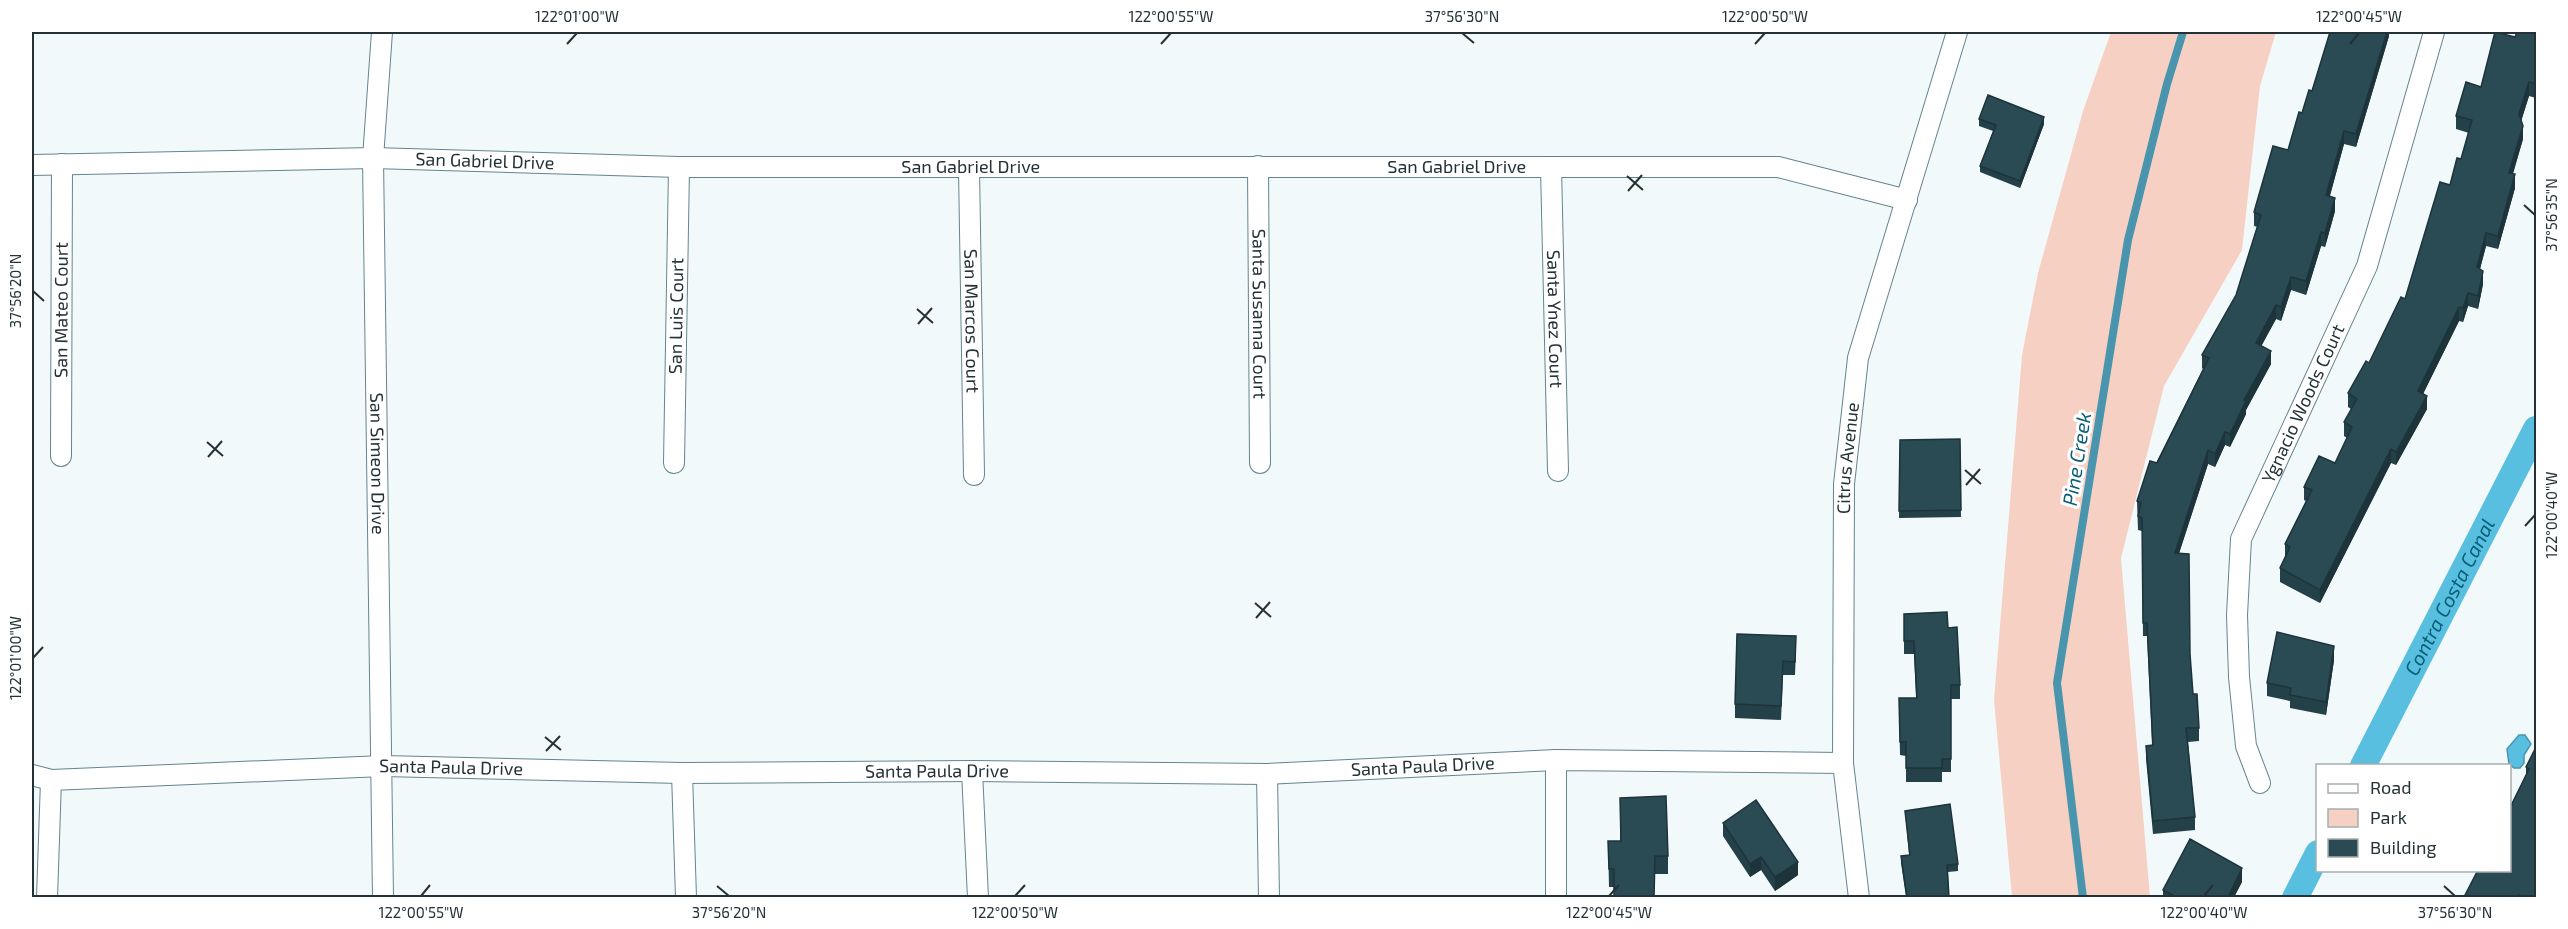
<svg xmlns="http://www.w3.org/2000/svg" width="2568" height="929" font-family="'Exo 2',sans-serif">
	<style>
		.green { fill: #f7d0c4 }
		.water { fill: #59bfe0; stroke: #4995ad; stroke-width: 1.5 }
		.lines { fill: none; stroke-linecap: round; stroke-linejoin: round }
		.stream { stroke: #4995ad; stroke-width: 8 }
		.canal { stroke: #59bfe0; stroke-width: 26 }
		.street-casing { stroke: #648490; stroke-width: 22 }
		.street { stroke: #fff; stroke-width: 20 }
		.wall { fill: #244048 }
		.shaded-wall { fill: #1d343b }
		.building { fill: #2a4a54; stroke: #1d343b; stroke-width: 1.5 }
		.ticks { fill: none; stroke: #243237; stroke-width: 2 }
		.labels { text-anchor: middle; stroke-width: 6; stroke-linejoin: round; paint-order: stroke }
		.street-label { font-size: 18px; fill: #243237; stroke: #fff }
		.water-label { font-size: 20px; font-style: italic; fill: #095f76; stroke: #fff }
		.neatline { fill: none; stroke: #243237; stroke-width: 2 }
		.ticks-label { font-size: 15px; text-anchor: middle; fill: #243237 }
	</style>
	<rect width="100%" height="100%" fill="#f2f9fb"/>
	<path class="green" d="M 2111,32 L 2276,32 L 2260,86 L 2242,250 L 2164,386 L 2121,558 L 2150,897 L 2012,897 L 1994,700 L 2022,355 L 2038,273 L 2083,111 Z"/>
	<path class="water" d="M 2519,735 L 2525,735 L 2531,744 L 2524,755 L 2524,763 L 2520,768 L 2514,768 L 2509,764 L 2507,749 Z"/>
	<g class="lines">
		<path class="stream" d="M 2083,898 L 2057,683 L 2128,240 L 2167,84 L 2183,32"/>
		<g class="canal">
			<path id="s1" d="M 2363,766 L 2536,429"/>
			<path d="M 2295,898 L 2318,853"/>
		</g>
		<g class="street-casing">
			<g id="street">
				<path id="s2" d="M 382,32 L 373,158 L 383,898"/>
				<path id="s3" d="M 32,165 L 373,158 L 679,167 L 1778,167 L 1907,200"/>
				<path id="s4" d="M 1258,166 L 1260,463"/>
				<path id="s5" d="M 1551,167 L 1558,471"/>
				<path id="s6" d="M 969,168 L 974,475"/>
				<path id="s7" d="M 61,456 L 62,164"/>
				<path id="s8" d="M 674,463 L 679,167"/>
				<path d="M 1556,760 L 1556,898"/>
				<path d="M 972,771 L 978,898"/>
				<path d="M 682,773 L 686,898"/>
				<path d="M 1267,774 L 1269,898"/>
				<path id="s9" d="M 32,775 L 51,780 L 383,766 L 682,773 L 972,771 L 1267,774 L 1556,760 L 1843,763"/>
				<path id="s10" d="M 2260,783 L 2246,746 L 2239,677 L 2237,615 L 2241,539 L 2367,266 L 2434,32"/>
				<path d="M 47,898 L 51,780"/>
				<path id="s11" d="M 1859,898 L 1843,763 L 1844,484 L 1858,358 L 1957,32"/>
			</g>
		</g>
		<use href="#street" class="street"/>
	</g>
	<path class="wall" d="M 2389,32 L 2389,36 L 2356,147 L 2344,144 L 2330,196 L 2335,211 L 2325,247 L 2321,246 L 2306,295 L 2291,290 L 2281,321 L 2276,319 L 2261,346 L 2271,364 L 2246,410 L 2246,414 L 2230,447 L 2225,445 L 2215,467 L 2208,464 L 2179,553 L 2190,654 L 2193,694 L 2199,728 L 2199,741 L 2188,742 L 2195,817 L 2195,830 L 2153,834 L 2146,759 L 2146,746 L 2152,745 L 2147,636 L 2143,636 L 2142,531 L 2138,530 L 2137,501 L 2203,369 L 2202,368 L 2202,355 L 2236,295 L 2258,227 L 2254,226 L 2254,212 L 2288,150 L 2312,91 Z
		M 2536,32 L 2536,98 L 2529,96 L 2521,121 L 2523,139 L 2513,174 L 2515,188 L 2498,249 L 2486,246 L 2480,269 L 2483,284 L 2478,309 L 2468,306 L 2463,322 L 2459,321 L 2423,394 L 2427,409 L 2396,465 L 2391,463 L 2320,603 L 2280,582 L 2280,568 L 2285,557 L 2285,544 L 2306,501 L 2304,500 L 2304,487 L 2335,463 L 2347,438 L 2344,436 L 2344,422 L 2351,409 L 2348,407 L 2348,393 L 2369,363 L 2405,299 L 2450,185 L 2461,159 L 2469,133 L 2456,129 L 2456,116 L 2481,87 L 2515,37 Z
		M 1979,119 L 2044,124 L 2020,188 L 1980,172 L 1980,166 L 1993,131 L 1979,126 Z
		M 1960,439 L 1961,517 L 1899,518 L 1900,440 Z
		M 1904,614 L 1948,628 L 1960,685 L 1960,699 L 1951,699 L 1951,772 L 1942,772 L 1942,782 L 1906,782 L 1906,756 L 1900,755 L 1899,698 L 1916,698 L 1914,654 L 1904,654 Z
		M 1796,649 L 1795,675 L 1783,675 L 1781,720 L 1735,718 L 1735,704 Z
		M 2334,660 L 2326,715 L 2290,708 L 2290,701 L 2267,696 L 2267,683 Z
		M 2536,747 L 2536,897 L 2464,897 L 2526,775 L 2526,767 Z
		M 1620,798 L 1668,856 L 1668,874 L 1655,874 L 1614,887 L 1609,887 L 1608,841 L 1620,841 Z
		M 1905,811 L 1958,864 L 1958,871 L 1948,872 L 1949,897 L 1906,897 L 1901,863 L 1901,856 L 1909,855 Z
		M 1723,823 L 1798,875 L 1775,891 L 1761,870 L 1750,877 L 1723,836 Z
		M 2242,882 L 2234,897 L 2163,897 L 2163,890 Z"/>
	<path class="shaded-wall" d="M 2387,32 L 2389,32 L 2389,36 L 2356,147 L 2356,134 Z
		M 2529,82 L 2529,96 L 2519,128 L 2519,114 Z
		M 2044,117 L 2044,124 L 2020,188 L 2020,181 Z
		M 2523,126 L 2523,139 L 2509,186 L 2509,173 Z
		M 2344,131 L 2344,144 L 2326,209 L 2326,195 Z
		M 2515,174 L 2515,188 L 2498,249 L 2498,236 Z
		M 2335,198 L 2335,211 L 2325,247 L 2325,233 Z
		M 2321,232 L 2321,246 L 2306,295 L 2306,281 Z
		M 2486,233 L 2486,246 L 2477,280 L 2477,267 Z
		M 2483,271 L 2483,284 L 2478,309 L 2478,296 Z
		M 2291,277 L 2291,290 L 2281,321 L 2281,307 Z
		M 2468,293 L 2468,306 L 2463,322 L 2463,308 Z
		M 2276,305 L 2276,319 L 2256,356 L 2256,343 Z
		M 2459,307 L 2459,321 L 2418,404 L 2418,391 Z
		M 2271,351 L 2271,364 L 2246,410 L 2246,414 L 2230,447 L 2230,434 L 2244,400 Z
		M 2427,396 L 2427,409 L 2396,465 L 2396,452 Z
		M 2225,432 L 2225,445 L 2215,467 L 2215,454 Z
		M 2391,449 L 2391,463 L 2320,603 L 2320,590 Z
		M 2208,450 L 2208,464 L 2175,566 L 2175,553 Z
		M 2334,646 L 2334,660 L 2326,715 L 2326,702 Z
		M 1761,857 L 1761,870 L 1750,877 L 1750,864 Z
		M 1798,862 L 1798,875 L 1775,891 L 1775,877 Z
		M 2242,868 L 2242,882 L 2234,897 L 2228,897 Z"/>
	<path class="building" d="M 2330,32 L 2387,32 L 2356,134 L 2344,131 L 2326,195 L 2335,198 L 2325,233 L 2321,232 L 2306,281 L 2291,277 L 2281,307 L 2276,305 L 2256,343 L 2271,351 L 2244,400 L 2246,401 L 2230,434 L 2225,432 L 2215,454 L 2208,450 L 2175,553 L 2189,554 L 2190,654 L 2193,694 L 2197,694 L 2199,728 L 2186,728 L 2195,817 L 2153,821 L 2146,746 L 2153,745 L 2147,623 L 2143,623 L 2142,518 L 2138,516 L 2141,503 L 2137,501 L 2150,461 L 2157,463 L 2209,358 L 2202,355 L 2236,295 L 2261,215 L 2254,212 L 2273,146 L 2288,150 L 2299,112 L 2302,113 L 2309,90 L 2312,91 Z
		M 2495,32 L 2515,37 L 2517,32 L 2536,32 L 2536,84 L 2529,82 L 2519,114 L 2523,126 L 2509,173 L 2515,174 L 2498,236 L 2486,233 L 2477,267 L 2483,271 L 2478,296 L 2468,293 L 2463,308 L 2459,307 L 2418,391 L 2427,396 L 2396,452 L 2391,449 L 2320,590 L 2280,568 L 2290,547 L 2285,544 L 2312,490 L 2304,487 L 2319,456 L 2335,463 L 2352,427 L 2344,422 L 2357,399 L 2348,393 L 2366,361 L 2369,363 L 2401,297 L 2405,299 L 2440,182 L 2450,185 L 2457,158 L 2461,159 L 2472,120 L 2456,116 L 2466,82 L 2481,87 Z
		M 1988,95 L 2044,117 L 2020,181 L 1980,166 L 1996,125 L 1979,119 Z
		M 1960,439 L 1961,510 L 1899,511 L 1900,440 Z
		M 1947,612 L 1948,628 L 1957,627 L 1960,685 L 1951,685 L 1951,759 L 1942,759 L 1942,768 L 1906,768 L 1906,742 L 1900,742 L 1899,698 L 1917,698 L 1914,641 L 1904,641 L 1904,614 Z
		M 2277,632 L 2334,646 L 2326,702 L 2290,695 L 2291,688 L 2267,683 Z
		M 1737,634 L 1796,636 L 1795,662 L 1783,661 L 1781,706 L 1735,704 Z
		M 2536,747 L 2536,897 L 2524,897 L 2519,895 L 2517,897 L 2464,897 L 2478,870 L 2510,870 L 2510,808 L 2529,769 L 2526,767 Z
		M 1666,796 L 1668,856 L 1655,856 L 1654,897 L 1614,897 L 1614,869 L 1609,869 L 1608,841 L 1621,841 L 1620,798 Z
		M 1756,800 L 1798,862 L 1775,877 L 1761,857 L 1750,864 L 1723,823 Z
		M 1950,804 L 1958,864 L 1947,865 L 1949,897 L 1907,897 L 1901,856 L 1910,855 L 1905,811 Z
		M 2190,839 L 2242,868 L 2228,897 L 2176,897 L 2163,890 Z"/>
	<path class="ticks" d="M 1462,33 L 1474,43M 567,44 L 577,33M 1161,44 L 1171,33M 1755,44 L 1765,33M 2350,44 L 2359,33M 1627,176 L 1643,190M 1628,191 L 1642,175M 2524,205 L 2535,215M 33,291 L 44,301M 917,309 L 933,323M 918,324 L 932,308M 207,442 L 223,456M 208,457 L 222,441M 1965,470 L 1981,484M 1966,485 L 1980,469M 2525,526 L 2535,515M 1255,603 L 1271,617M 1256,618 L 1270,602M 33,658 L 43,647M 545,737 L 561,750M 546,751 L 560,736M 717,886 L 729,896M 2444,886 L 2455,896M 421,896 L 430,885M 1015,896 L 1025,885M 1609,896 L 1619,885M 2204,896 L 2213,885"/>
	<g class="labels">
		<g class="street-label">
			<text dy="6" stroke="none"><textPath href="#s3" startOffset="453">San Gabriel Drive</textPath></text>
			<text dy="6" stroke="none"><textPath href="#s3" startOffset="1425">San Gabriel Drive</textPath></text>
			<text dy="6" stroke="none"><textPath href="#s3" startOffset="939">San Gabriel Drive</textPath></text>
			<text dy="6" stroke="none"><textPath href="#s7" startOffset="146">San Mateo Court</textPath></text>
			<text dy="6" stroke="none"><textPath href="#s8" startOffset="147">San Luis Court</textPath></text>
			<text dy="6" stroke="none"><textPath href="#s4" startOffset="148">Santa Susanna Court</textPath></text>
			<text dy="6" stroke="none"><textPath href="#s5" startOffset="152">Santa Ynez Court</textPath></text>
			<text dy="6" stroke="none"><textPath href="#s6" startOffset="153">San Marcos Court</textPath></text>
			<text dy="6" stroke="none"><textPath href="#s10" startOffset="396">Ygnacio Woods Court</textPath></text>
			<text dy="6" stroke="none"><textPath href="#s11" startOffset="441">Citrus Avenue</textPath></text>
			<text dy="6" stroke="none"><textPath href="#s2" startOffset="432">San Simeon Drive</textPath></text>
			<text dy="6" stroke="none"><textPath href="#s9" startOffset="1392">Santa Paula Drive</textPath></text>
			<text dy="6" stroke="none"><textPath href="#s9" startOffset="420">Santa Paula Drive</textPath></text>
			<text dy="6" stroke="none"><textPath href="#s9" startOffset="906">Santa Paula Drive</textPath></text>
		</g>
		<g class="water-label">
			<text transform="translate(2077 459) rotate(-81)" y="7">Pine Creek</text>
			<text dy="7" stroke="none"><textPath href="#s1" startOffset="190">Contra Costa Canal</textPath></text>
		</g>
	</g>
	<rect width="2568" height="929" fill="none" stroke="#ffffff" stroke-width="66"/>
	<rect x="2316" y="764" width="195" height="108" fill="#ffffff" stroke="#a7adaf" stroke-width="1.5"/>
	<rect x="2328" y="784" width="30" height="9" fill="#ffffff" stroke="#a7adaf" stroke-width="1.5"/>
	<text x="2370" y="794" font-size="18" fill="#243237">Road</text>
	<rect x="2328" y="809" width="30" height="18" fill="#f7d0c4" stroke="#a7adaf" stroke-width="1.5"/>
	<text x="2370" y="824" font-size="18" fill="#243237">Park</text>
	<rect x="2328" y="839" width="30" height="18" fill="#2a4a54" stroke="#a7adaf" stroke-width="1.5"/>
	<text x="2370" y="854" font-size="18" fill="#243237">Building</text>
	<rect x="33" y="33" width="2502" height="863" class="neatline"/>
	<g class="ticks-label">
		<text x="577" y="22">122°01'00"W</text>
		<text x="1171" y="22">122°00'55"W</text>
		<text x="1462" y="22">37°56'30"N</text>
		<text x="1765" y="22">122°00'50"W</text>
		<text x="2359" y="22">122°00'45"W</text>
		<text transform="translate(2552 215) rotate(-90)" y="5">37°56'35"N</text>
		<text transform="translate(16 291) rotate(-90)" y="5">37°56'20"N</text>
		<text transform="translate(2552 515) rotate(-90)" y="5">122°00'40"W</text>
		<text transform="translate(16 658) rotate(-90)" y="5">122°01'00"W</text>
		<text x="421" y="918">122°00'55"W</text>
		<text x="729" y="918">37°56'20"N</text>
		<text x="1015" y="918">122°00'50"W</text>
		<text x="1609" y="918">122°00'45"W</text>
		<text x="2204" y="918">122°00'40"W</text>
		<text x="2455" y="918">37°56'30"N</text>
	</g>
</svg>
